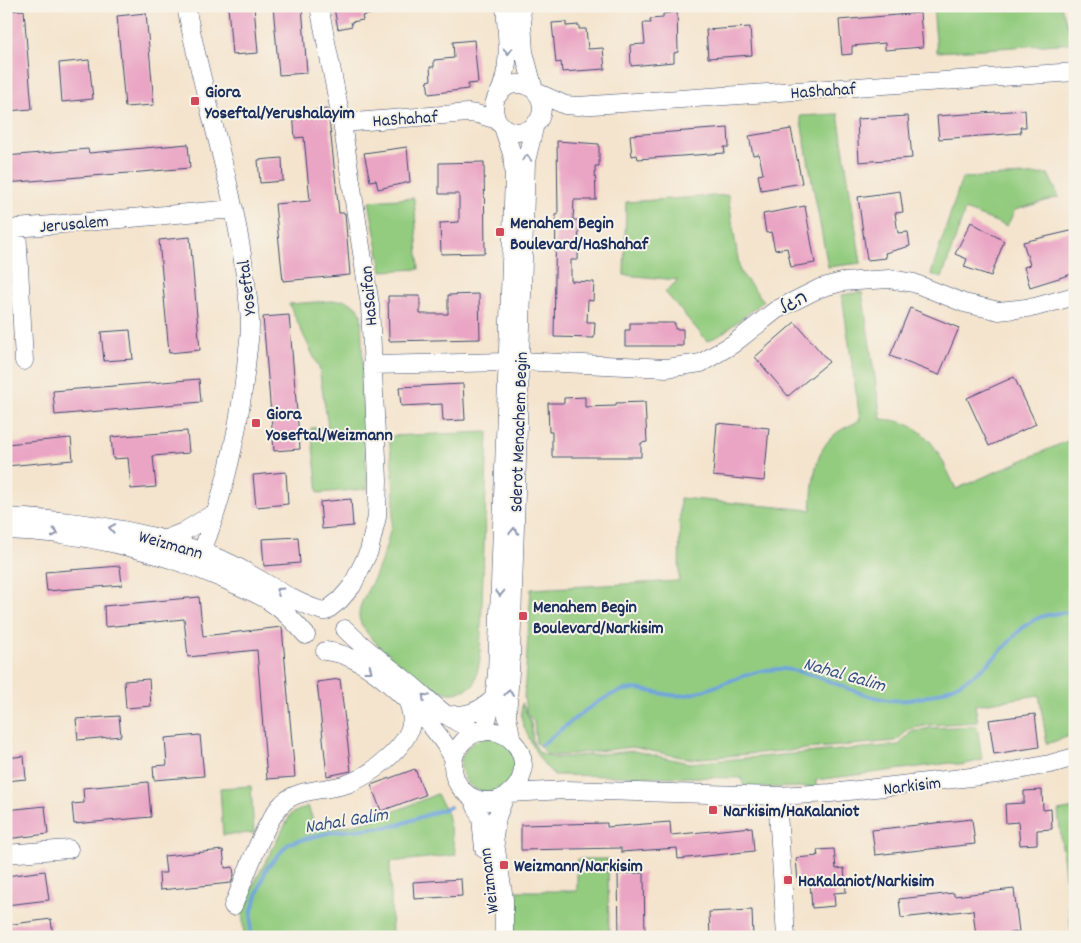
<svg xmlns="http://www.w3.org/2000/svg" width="1081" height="943" font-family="Dekko,'Playpen Sans Hebrew',sans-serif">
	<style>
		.green { fill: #93cc7f; stroke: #577e6e }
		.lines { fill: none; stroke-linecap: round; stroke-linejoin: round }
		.stream { stroke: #70a4dc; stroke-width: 4 }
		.building { fill: #eaa5c4 }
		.minor-casing { stroke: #3c4a6f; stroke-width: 19 }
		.minor { stroke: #fff; stroke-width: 18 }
		.oneway { stroke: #8d97ae }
		.poi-dot { fill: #d1495b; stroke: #f7f3e8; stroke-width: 2 }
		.labels { text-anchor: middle; stroke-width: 4; stroke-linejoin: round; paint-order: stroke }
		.street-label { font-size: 18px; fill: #1b2f5e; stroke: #f7f3e8 }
		.poi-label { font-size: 18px; font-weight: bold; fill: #1b2f5e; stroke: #f7f3e8; text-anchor: start }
		.water-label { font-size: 19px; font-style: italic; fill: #355284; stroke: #f7f3e8 }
	</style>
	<rect width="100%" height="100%" fill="#f7f3e8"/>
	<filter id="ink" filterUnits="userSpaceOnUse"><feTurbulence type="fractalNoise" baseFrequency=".02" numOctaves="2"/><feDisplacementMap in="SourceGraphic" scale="10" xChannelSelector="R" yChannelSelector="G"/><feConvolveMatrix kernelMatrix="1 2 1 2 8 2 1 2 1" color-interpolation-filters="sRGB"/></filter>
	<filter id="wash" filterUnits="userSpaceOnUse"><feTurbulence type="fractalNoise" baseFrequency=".0096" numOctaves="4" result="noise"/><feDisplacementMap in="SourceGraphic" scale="20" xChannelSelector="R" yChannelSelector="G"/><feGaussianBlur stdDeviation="1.12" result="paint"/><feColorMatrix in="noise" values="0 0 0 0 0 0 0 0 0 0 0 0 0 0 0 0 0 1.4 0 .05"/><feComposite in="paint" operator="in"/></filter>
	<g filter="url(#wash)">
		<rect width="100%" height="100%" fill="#f4e4cd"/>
		<path class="green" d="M 933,6 L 1061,6 L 1074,43 L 937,52 Z
			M 838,114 L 861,263 L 828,267 L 800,116 Z
			M 1048,174 L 1059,197 L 1015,210 L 1007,226 L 965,210 L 942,278 L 931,274 L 962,178 Z
			M 728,195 L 740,272 L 764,301 L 720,335 L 707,341 L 665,292 L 678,280 L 624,275 L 626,202 Z
			M 414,198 L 419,269 L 382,271 L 369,201 Z
			M 862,292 L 881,419 C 928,421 938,451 956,489 L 1072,439 L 1075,448 L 1075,734 L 1047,744 L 1039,695 L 975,705 L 978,722 L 929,725 L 909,729 L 896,741 L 691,759 L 632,747 L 555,756 L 547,754 L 536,743 L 534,722 L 527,713 L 524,698 L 531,589 L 679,581 L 680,498 L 811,510 C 813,485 813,454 833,436 C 840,429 852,425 860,420 L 842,295 Z
			M 345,300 L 358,307 L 361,314 L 367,489 L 318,493 L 311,428 L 328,427 L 319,368 L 289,304 Z
			M 488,432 L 480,660 L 474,685 C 466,689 459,694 449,693 C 429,689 359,638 359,616 C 359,601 370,588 376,574 C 381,562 386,548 389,535 C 398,504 392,468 389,436 Z
			M 522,703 L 531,723 L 533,742 L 539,752 L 554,758 L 634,751 L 689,763 L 899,745 L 911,732 L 930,728 L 977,726 L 982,760 L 962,765 L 950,763 L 816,780 L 816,787 L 745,788 L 741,778 L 554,775 C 540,761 538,757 530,740 C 522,722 520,723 522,703 Z
			M461 765a27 27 0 1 1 54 0a27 27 0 1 1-54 0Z
			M 251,786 L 254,833 L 223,835 L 220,788 Z
			M 437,794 L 447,814 L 456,855 L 390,862 L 392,937 L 244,937 L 242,906 L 291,814 L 308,806 L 316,828 C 357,830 399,809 437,794 Z
			M 1075,808 L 1075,937 L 1072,937 L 1058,811 Z
			M 577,859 L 608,859 L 609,937 L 512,937 L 512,891 L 577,891 Z"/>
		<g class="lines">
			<path class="stream" d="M 541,745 C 566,727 590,703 618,692 C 640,683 664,699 686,695 C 721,689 754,664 791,670 C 833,676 871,708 915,699 C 941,694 965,683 985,666 C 1022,635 1019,613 1075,612
				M 250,937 L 252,910 L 266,869 L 289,843 L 332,832 L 395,826 L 450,807"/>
		</g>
		<g id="blocks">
			<path class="building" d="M 228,6 L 254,6 L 258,53 L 232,55 Z
				M 273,6 L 302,6 L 307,73 L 279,75 Z
				M 343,6 L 384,6 L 384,11 L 362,16 L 363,20 L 351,22 L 352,26 L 338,29 L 334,8 Z
				M 24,10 L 32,109 L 7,111 L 6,11 Z
				M 677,12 L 678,52 L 674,53 L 674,62 L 631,66 L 630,45 L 645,44 L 643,23 L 651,23 L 650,19 L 663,18 L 663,14 Z
				M 146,13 L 154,105 L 125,107 L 117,16 Z
				M 920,13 L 923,47 L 885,50 L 885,43 L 852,46 L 852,54 L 842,55 L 839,20 Z
				M 566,22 L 566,26 L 579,25 L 579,29 L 586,29 L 588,49 L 603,48 L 605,69 L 562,72 L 561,62 L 556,63 L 552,23 Z
				M 750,27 L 752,55 L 708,58 L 706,30 Z
				M 474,40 L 478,83 L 468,84 L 468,89 L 429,94 L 427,81 L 431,80 L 430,67 L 434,67 L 434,60 L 454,58 L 453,42 Z
				M 89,60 L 93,99 L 62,102 L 59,63 Z
				M 328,109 L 339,213 L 345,213 L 350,275 L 283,281 L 275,204 L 310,201 L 304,137 L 295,138 L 293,112 Z
				M 1025,110 L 1026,127 L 1020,127 L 1021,133 L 939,139 L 937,116 Z
				M 908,116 L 912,158 L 859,162 L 857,119 Z
				M 728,128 L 729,147 L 724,147 L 725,153 L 638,159 L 637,155 L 632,156 L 630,135 Z
				M 791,129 L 802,183 L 761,190 L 758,175 L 763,174 L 759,154 L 753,155 L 749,136 Z
				M 557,141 L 599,144 L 599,166 L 595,166 L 596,200 L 574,200 L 573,220 L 579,220 L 578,260 L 571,260 L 571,281 L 594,282 L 593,301 L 588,300 L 587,322 L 595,322 L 594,338 L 554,337 L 556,214 L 558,215 Z
				M 188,144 L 190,168 L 6,183 L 6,156 L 88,149 L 89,153 Z
				M 407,147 L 410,182 L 378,189 L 376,180 L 370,181 L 364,153 Z
				M 282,158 L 283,181 L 260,183 L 258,160 Z
				M 484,162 L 485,253 L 441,254 L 440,223 L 459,222 L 459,194 L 439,194 L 439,163 Z
				M 900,191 L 903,212 L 895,213 L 898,233 L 908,232 L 910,246 L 885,253 L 886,258 L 867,260 L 858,197 Z
				M 805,206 L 815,263 L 791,267 L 787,248 L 775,250 L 771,232 L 766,233 L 763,214 Z
				M 971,222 L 1004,241 L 991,276 L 964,267 L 967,259 L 955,254 Z
				M 1075,230 L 1075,273 L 1030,287 L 1024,267 L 1030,265 L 1023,242 Z
				M 190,237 L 200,350 L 169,353 L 159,240 Z
				M 479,294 L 480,339 L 389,341 L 388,296 L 420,296 L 420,314 L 448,314 L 448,295 Z
				M 910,308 L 959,328 L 939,375 L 890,356 Z
				M 289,315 L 300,449 L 274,451 L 263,317 Z
				M 795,322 L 829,362 L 788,396 L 755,357 Z
				M 630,323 L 675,323 L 675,329 L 683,329 L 683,346 L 625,346 L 625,330 L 630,330 Z
				M 130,330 L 133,359 L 104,361 L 101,332 Z
				M 1014,377 L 1036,424 L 989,446 L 967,398 Z
				M 199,379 L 201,402 L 55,415 L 53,391 Z
				M 463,384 L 465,420 L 443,421 L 442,404 L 401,406 L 399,387 Z
				M 585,397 L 585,407 L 616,406 L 616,403 L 645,402 L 647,442 L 641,443 L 641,457 L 552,457 L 552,432 L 549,432 L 548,403 L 564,403 L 564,398 Z
				M 717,423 L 769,428 L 764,481 L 713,476 Z
				M 187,431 L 189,453 L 153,456 L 156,487 L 131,489 L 128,458 L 113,459 L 111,437 Z
				M 71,438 L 73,460 L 6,466 L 6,444 Z
				M 286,472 L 288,504 L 256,507 L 253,475 Z
				M 351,499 L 353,526 L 322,529 L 320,502 Z
				M 298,537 L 300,563 L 264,566 L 262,539 Z
				M 120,566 L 122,585 L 47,591 L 45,572 Z
				M 199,597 L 203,636 L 282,627 L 295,777 L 267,779 L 257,650 L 188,657 L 184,619 L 105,627 L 104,606 Z
				M 149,679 L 151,706 L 126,708 L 124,681 Z
				M 340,679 L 351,771 L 327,776 L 317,682 Z
				M 1035,714 L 1039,747 L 994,754 L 989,720 Z
				M 119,716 L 121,736 L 78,740 L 76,719 Z
				M 200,735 L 204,776 L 154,780 L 153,766 L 167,765 L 165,738 Z
				M 24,756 L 26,779 L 6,781 L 6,758 Z
				M 415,769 L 425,795 L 381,811 L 371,785 Z
				M 148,782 L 151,817 L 74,824 L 72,804 L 84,803 L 83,788 Z
				M 1042,790 L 1043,810 L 1051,809 L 1052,829 L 1037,830 L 1037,844 L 1020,845 L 1018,822 L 1006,823 L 1005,804 L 1024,803 L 1024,791 Z
				M 45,806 L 48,834 L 6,839 L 6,810 Z
				M 972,819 L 975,844 L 875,855 L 872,830 Z
				M 670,822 L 671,835 L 752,827 L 754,851 L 678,859 L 677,848 L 621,852 L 621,848 L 521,850 L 521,825 L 607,823 L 607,827 Z
				M 834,849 L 836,869 L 844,868 L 846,892 L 834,893 L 835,906 L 812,908 L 810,881 L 798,882 L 796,858 L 818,856 L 817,850 Z
				M 223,850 L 225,868 L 233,867 L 234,875 L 231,883 L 160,890 L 159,873 L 166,873 L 164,856 Z
				M 45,871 L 49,900 L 6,905 L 6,876 Z
				M 644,873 L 645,937 L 619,937 L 618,874 Z
				M 461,879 L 462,896 L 414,899 L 413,882 Z
				M 1014,889 L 1019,932 L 976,937 L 973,910 L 901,918 L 899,899 L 954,893 L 954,896 Z
				M 752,910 L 753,937 L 710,937 L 709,912 Z
				M 51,919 L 53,937 L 6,937 L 6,925 Z"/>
		</g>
	</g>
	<g filter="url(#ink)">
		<use href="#blocks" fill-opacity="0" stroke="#3c4a6f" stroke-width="1"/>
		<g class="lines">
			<g class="minor-casing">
				<path id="minor" d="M 186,6 C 203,97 234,185 245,276 C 247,292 250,309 250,325 C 250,339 247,353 246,367 C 238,435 223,504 195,568
					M 319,6 L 342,123 L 370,305 L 378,480 L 377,517 L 369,551 L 352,586 L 340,600 L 326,611
					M 521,6 L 524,52 L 534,90
					M494 108a24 24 0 1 1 48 0a24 24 0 1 1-48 0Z
					M 536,92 L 565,105 L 578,106 L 1075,72
					M 499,94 C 512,65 507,37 505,6
					M 342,123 L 468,113 L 477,114 L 497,120
					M 24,361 L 17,228 L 234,209
					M 520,361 L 667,368 L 701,363 L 733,344 L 776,310 L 820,288 L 842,282 L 889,279 L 914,283 L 964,303 L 999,311 L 1035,307 L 1075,296
					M 372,365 L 507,362
					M 6,517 C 80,520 157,531 225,561 C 259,576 288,601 323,611
					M 6,530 C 82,532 159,551 228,581 C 242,588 257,593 269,601 C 283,610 295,622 306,635
					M 163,540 L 183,532 L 216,512
					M 345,629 C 364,649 386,664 408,682 C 433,702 447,722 480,732
					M 325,651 C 333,652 341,653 348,657 C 381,670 437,726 453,758
					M 444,715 C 465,716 479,713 494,698
					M453 766a35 35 0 1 1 70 0a35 35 0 1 1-70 0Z
					M 483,732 L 494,698 L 497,673 L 514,175 L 512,154 L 503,127
					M 512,741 L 507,716 L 511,657 L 526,161 L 535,124
					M 509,793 L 566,790 L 777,796 L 831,793 L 997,774 L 1050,764 L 1075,757
					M 777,796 L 786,937
					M 472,797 L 481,818 L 484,849
					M 6,854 L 69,849
					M 233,906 C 244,881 264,822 282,804 C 297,788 327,791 347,784 C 368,777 407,748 411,724 C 413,716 410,709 408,702
					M 504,937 L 504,899 L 494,837 L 497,817 L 505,796"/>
			</g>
			<use href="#minor" class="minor"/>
		</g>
		<defs><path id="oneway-chevron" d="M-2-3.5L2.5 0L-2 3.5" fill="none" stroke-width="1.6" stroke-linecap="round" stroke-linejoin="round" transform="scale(1.25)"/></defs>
		<g class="oneway">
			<use href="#oneway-chevron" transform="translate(508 51) rotate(88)"/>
			<use href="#oneway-chevron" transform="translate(527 158) rotate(-86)"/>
			<use href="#oneway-chevron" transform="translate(112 528) rotate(-169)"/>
			<use href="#oneway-chevron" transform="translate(514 531) rotate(-88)"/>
			<use href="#oneway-chevron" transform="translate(55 533) rotate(10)"/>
			<use href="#oneway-chevron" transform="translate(279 591) rotate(-148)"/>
			<use href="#oneway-chevron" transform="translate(500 593) rotate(92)"/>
			<use href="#oneway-chevron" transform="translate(369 670) rotate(37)"/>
			<use href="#oneway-chevron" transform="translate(509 693) rotate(-84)"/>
			<use href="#oneway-chevron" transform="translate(425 697) rotate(-137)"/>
		</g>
	</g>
	<g class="poi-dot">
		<rect x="190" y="96" width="10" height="10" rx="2.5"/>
		<rect x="495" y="227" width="10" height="10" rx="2.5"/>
		<rect x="251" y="418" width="10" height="10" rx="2.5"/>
		<rect x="518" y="611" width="10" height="10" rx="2.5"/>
		<rect x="708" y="805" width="10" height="10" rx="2.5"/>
		<rect x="499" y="860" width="10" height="10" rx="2.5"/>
		<rect x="783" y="875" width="10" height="10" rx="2.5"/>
	</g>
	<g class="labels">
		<g class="street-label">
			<text transform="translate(823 90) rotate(-4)" y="6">HaShahaf</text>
			<text transform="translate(405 118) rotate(-4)" y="6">HaShahaf</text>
			<text transform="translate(74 223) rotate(-5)" y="6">Jerusalem</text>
			<text transform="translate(246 288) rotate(-97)" y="6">Yoseftal</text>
			<text transform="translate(368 296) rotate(-95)" y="6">HaSaifan</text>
			<text transform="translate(793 302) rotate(-27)" y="6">הגל</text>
			<text transform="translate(518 432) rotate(-88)" y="6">Sderot Menachem Begin</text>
			<text transform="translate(171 544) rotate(16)" y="6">Weizmann</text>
			<text transform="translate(912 785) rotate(-7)" y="6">Narkisim</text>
			<text transform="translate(488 881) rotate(-97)" y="6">Weizmann</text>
		</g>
		<g class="poi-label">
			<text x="205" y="97">Giora<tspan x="205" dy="21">Yoseftal/Yerushalayim</tspan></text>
			<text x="510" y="228">Menahem Begin<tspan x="510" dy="21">Boulevard/HaShahaf</tspan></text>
			<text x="266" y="419">Giora<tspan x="266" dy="21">Yoseftal/Weizmann</tspan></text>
			<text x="533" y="612">Menahem Begin<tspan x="533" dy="21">Boulevard/Narkisim</tspan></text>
			<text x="723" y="816">Narkisim/HaKalaniot</text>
			<text x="514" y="871">Weizmann/Narkisim</text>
			<text x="798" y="886">HaKalaniot/Narkisim</text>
		</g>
		<g class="water-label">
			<text transform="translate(845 673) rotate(16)" y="7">Nahal Galim</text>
			<text transform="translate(346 819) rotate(-9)" y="7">Nahal Galim</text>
		</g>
	</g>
	<rect width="1081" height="943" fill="none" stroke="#f7f3e8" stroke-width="25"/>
</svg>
